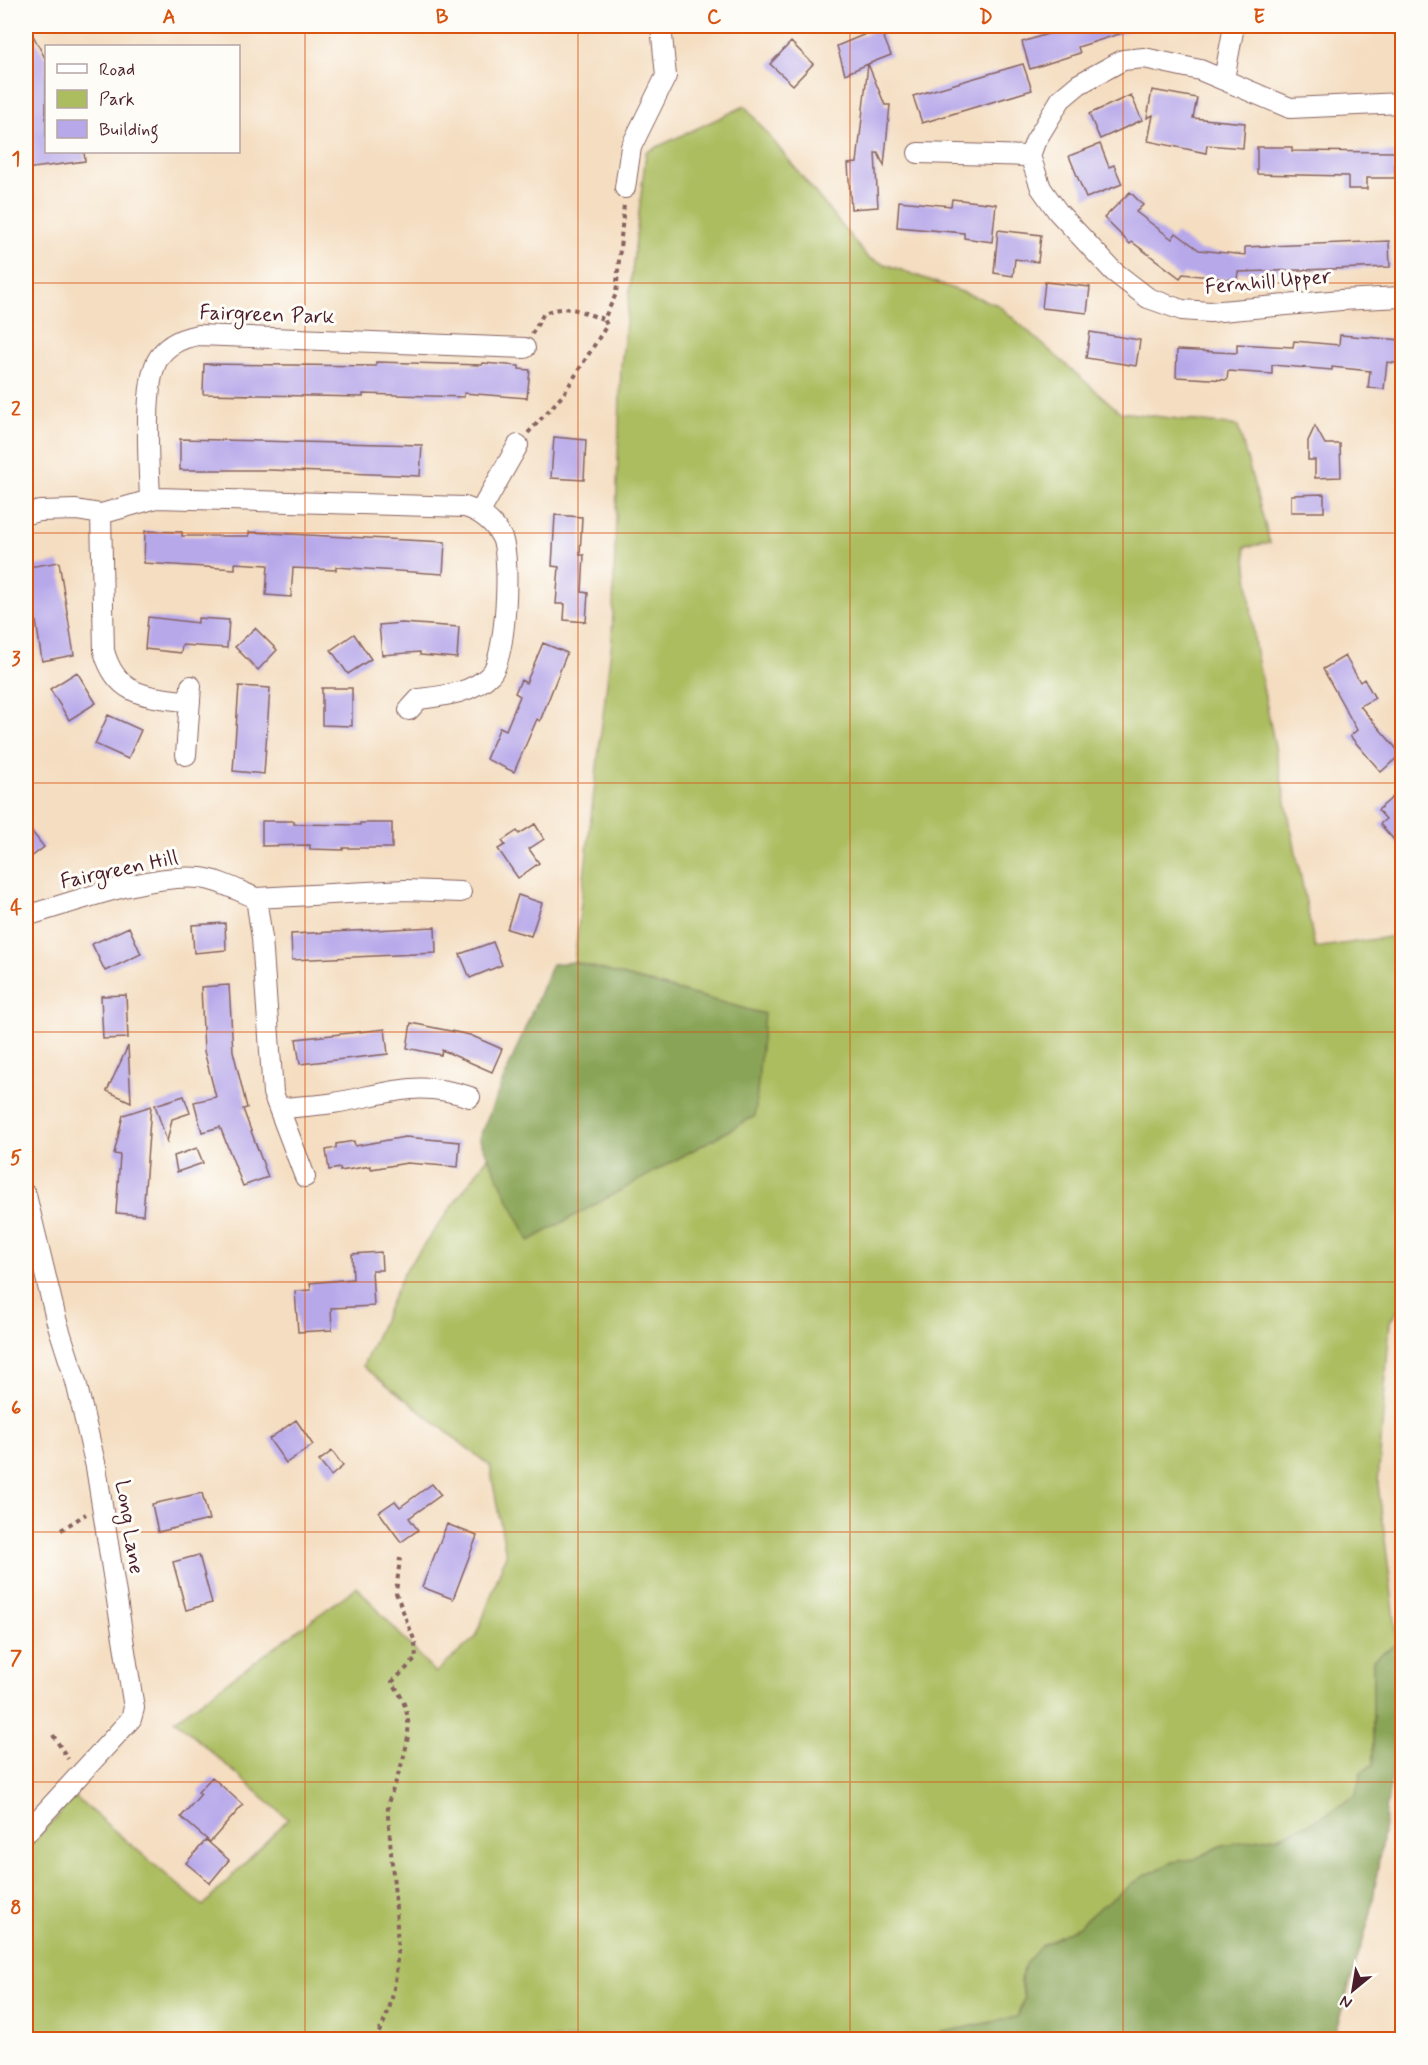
<svg xmlns="http://www.w3.org/2000/svg" width="1428" height="2065" font-family="Mynerve,sans-serif">
	<style>
		.green { fill: #acbd60; stroke: #7b6e46; stroke-width: 1.5 }
		.forest { fill: #89a456; stroke: #6a6240; stroke-width: 1.5 }
		.building { fill: #b7a8ea }
		.lines { fill: none; stroke-linecap: round; stroke-linejoin: round }
		.street-casing { stroke: #86625f; stroke-width: 22 }
		.path { stroke: #86625f; stroke-width: 4; stroke-dasharray: 4.5 4.5; stroke-linecap: butt }
		.street { stroke: #fff; stroke-width: 20 }
		.grid { fill: none; stroke: #d8530f; stroke-width: 1.5; stroke-opacity: 0.55 }
		.labels { text-anchor: middle; stroke-width: 6; stroke-linejoin: round; paint-order: stroke }
		.street-label { font-size: 21px; fill: #4a1f2b; stroke: #fdfcf7 }
		.neatline { fill: none; stroke: #d8530f; stroke-width: 2 }
		.grid-label { font-size: 20px; text-anchor: middle; font-weight: bold; fill: #d8530f }
	</style>
	<rect width="100%" height="100%" fill="#fdfcf7"/>
	<filter id="ink" filterUnits="userSpaceOnUse"><feTurbulence type="fractalNoise" baseFrequency=".0167" numOctaves="2"/><feDisplacementMap in="SourceGraphic" scale="12" xChannelSelector="R" yChannelSelector="G"/><feConvolveMatrix kernelMatrix="1 2 1 2 8 2 1 2 1" color-interpolation-filters="sRGB"/></filter>
	<filter id="wash" filterUnits="userSpaceOnUse"><feTurbulence type="fractalNoise" baseFrequency=".008" numOctaves="4" result="noise"/><feDisplacementMap in="SourceGraphic" scale="24" xChannelSelector="R" yChannelSelector="G"/><feGaussianBlur stdDeviation="1.35" result="paint"/><feColorMatrix in="noise" values="0 0 0 0 0 0 0 0 0 0 0 0 0 0 0 0 0 1.4 0 .05"/><feComposite in="paint" operator="in"/></filter>
	<g filter="url(#wash)">
		<rect width="100%" height="100%" fill="#f4ddc0"/>
		<path class="green" d="M 745,106 L 868,258 L 998,305 L 1120,412 L 1238,426 L 1270,543 L 1245,547 L 1255,647 L 1315,948 L 1402,935 L 1402,1305 L 1390,1321 L 1378,1484 L 1398,1643 L 1373,1660 L 1373,1766 L 1361,1772 L 1356,1795 L 1326,1815 L 1281,1836 L 1223,1845 L 1195,1859 L 1173,1862 L 1098,1909 L 1079,1926 L 1041,1946 L 1021,1979 L 1024,1999 L 1017,2017 L 909,2039 L 26,2039 L 26,1850 L 75,1797 L 203,1906 L 288,1819 L 175,1720 L 357,1587 L 435,1673 L 476,1637 L 506,1555 L 490,1466 L 363,1366 L 404,1272 L 489,1156 L 530,1241 L 764,1014 L 574,962 L 612,639 L 621,366 L 646,152 Z"/>
		<path class="forest" d="M 574,962 L 764,1014 L 755,1116 L 529,1241 L 479,1138 L 552,964 Z
			M 1398,1643 L 1402,1704 L 1371,1913 L 1333,2039 L 1134,2040 L 1118,2036 L 1108,2040 L 909,2039 L 1017,2017 L 1024,1999 L 1021,1979 L 1025,1964 L 1041,1946 L 1079,1926 L 1098,1909 L 1144,1876 L 1173,1862 L 1195,1859 L 1223,1845 L 1281,1836 L 1326,1815 L 1356,1795 L 1361,1772 L 1373,1766 L 1373,1660 Z"/>
		<g id="blocks">
			<path class="building" d="M 26,26 L 28,26 L 46,60 L 46,152 L 84,152 L 85,161 L 26,169 Z
				M 1073,26 L 1134,26 L 1135,29 L 1078,47 L 1080,53 L 1030,69 L 1022,42 Z
				M 880,28 L 891,55 L 868,64 L 885,105 L 890,105 L 884,166 L 878,153 L 875,153 L 878,207 L 851,209 L 848,164 L 857,163 L 868,64 L 845,74 L 837,46 Z
				M 791,42 L 813,64 L 793,85 L 770,64 Z
				M 1023,64 L 1032,90 L 922,123 L 913,96 Z
				M 1152,90 L 1197,98 L 1193,118 L 1245,123 L 1243,148 L 1207,145 L 1206,153 L 1148,141 L 1153,115 L 1147,118 Z
				M 1131,95 L 1142,120 L 1100,139 L 1089,114 Z
				M 1100,144 L 1109,167 L 1114,165 L 1122,184 L 1086,198 L 1069,156 Z
				M 1257,147 L 1292,147 L 1292,151 L 1395,152 L 1395,178 L 1367,178 L 1367,189 L 1348,189 L 1348,176 L 1257,174 Z
				M 1130,192 L 1143,205 L 1136,212 L 1172,239 L 1176,233 L 1199,250 L 1245,255 L 1245,247 L 1389,241 L 1390,267 L 1238,272 L 1237,280 L 1183,274 L 1180,278 L 1132,242 L 1130,244 L 1104,218 Z
				M 952,199 L 996,204 L 992,242 L 964,238 L 964,233 L 897,227 L 899,201 L 951,206 Z
				M 998,230 L 1041,235 L 1038,262 L 1015,259 L 1013,276 L 994,273 Z
				M 1045,282 L 1090,287 L 1087,313 L 1042,308 Z
				M 1090,332 L 1140,340 L 1136,366 L 1086,358 Z
				M 1340,335 L 1402,340 L 1402,364 L 1387,362 L 1384,389 L 1368,388 L 1370,371 L 1332,367 L 1332,370 L 1272,365 L 1272,374 L 1228,371 L 1227,380 L 1176,377 L 1177,350 L 1237,353 L 1237,344 L 1293,347 L 1294,341 L 1339,345 Z
				M 376,362 L 482,365 L 483,363 L 519,366 L 519,369 L 530,370 L 527,398 L 464,393 L 464,397 L 363,394 L 363,397 L 203,394 L 204,364 L 376,366 Z
				M 1315,426 L 1325,444 L 1340,444 L 1341,477 L 1315,478 L 1315,460 L 1308,460 L 1308,441 Z
				M 554,437 L 586,440 L 584,480 L 551,478 Z
				M 180,439 L 422,445 L 420,476 L 270,470 L 180,470 Z
				M 1324,494 L 1324,512 L 1291,512 L 1291,495 Z
				M 555,515 L 582,517 L 580,555 L 584,555 L 582,592 L 588,593 L 586,622 L 564,620 L 565,604 L 556,604 L 559,567 L 552,566 Z
				M 145,531 L 182,532 L 182,536 L 249,536 L 249,532 L 445,542 L 443,574 L 336,567 L 336,570 L 293,568 L 291,597 L 266,595 L 268,565 L 235,563 L 235,569 L 144,563 Z
				M 59,562 L 74,655 L 42,661 L 28,567 Z
				M 148,617 L 198,623 L 198,618 L 229,620 L 227,648 L 182,645 L 181,653 L 145,649 Z
				M 402,623 L 459,627 L 457,658 L 420,655 L 420,652 L 382,655 L 379,625 Z
				M 255,628 L 277,650 L 258,670 L 235,647 Z
				M 354,634 L 371,659 L 348,674 L 331,650 Z
				M 543,643 L 567,653 L 540,721 L 537,719 L 514,772 L 486,759 L 500,727 L 506,730 L 520,696 L 515,693 L 521,680 L 526,683 Z
				M 1345,656 L 1360,682 L 1364,679 L 1375,698 L 1360,706 L 1401,754 L 1381,772 L 1350,736 L 1357,730 L 1323,669 Z
				M 77,672 L 96,703 L 69,720 L 50,689 Z
				M 239,686 L 270,688 L 264,774 L 233,771 Z
				M 322,688 L 352,688 L 352,726 L 322,725 Z
				M 108,715 L 141,730 L 128,759 L 95,744 Z
				M 1402,789 L 1402,849 L 1380,824 L 1386,819 L 1378,810 Z
				M 262,821 L 294,821 L 294,824 L 360,825 L 360,823 L 392,823 L 392,848 L 343,848 L 343,850 L 310,849 L 310,845 L 262,846 Z
				M 26,824 L 44,847 L 26,861 Z
				M 535,824 L 544,839 L 529,849 L 539,863 L 518,878 L 498,849 L 505,845 L 502,841 L 517,831 L 519,834 Z
				M 518,895 L 542,903 L 531,936 L 507,929 Z
				M 225,923 L 226,950 L 194,953 L 192,925 Z
				M 129,927 L 141,954 L 105,971 L 92,944 Z
				M 435,927 L 436,953 L 292,960 L 291,934 Z
				M 493,942 L 502,965 L 470,978 L 460,954 Z
				M 229,985 L 233,1051 L 247,1108 L 243,1109 L 268,1177 L 243,1186 L 220,1127 L 202,1132 L 194,1102 L 216,1097 L 204,1051 L 201,987 Z
				M 126,995 L 128,1038 L 103,1039 L 101,996 Z
				M 411,1023 L 470,1035 L 502,1049 L 492,1072 L 442,1050 L 441,1055 L 407,1048 Z
				M 385,1029 L 388,1054 L 300,1064 L 296,1039 Z
				M 128,1046 L 131,1102 L 107,1091 Z
				M 184,1096 L 190,1113 L 172,1119 L 167,1142 L 155,1105 Z
				M 151,1106 L 143,1215 L 116,1213 L 120,1155 L 114,1154 L 123,1115 Z
				M 405,1137 L 460,1142 L 458,1167 L 407,1163 L 371,1169 L 371,1166 L 340,1171 L 340,1168 L 329,1170 L 326,1150 L 336,1148 L 336,1144 L 354,1141 L 355,1146 Z
				M 197,1148 L 203,1163 L 177,1172 L 174,1156 Z
				M 381,1252 L 382,1270 L 372,1270 L 374,1306 L 331,1308 L 332,1330 L 298,1332 L 295,1291 L 311,1290 L 310,1283 L 353,1279 L 352,1254 Z
				M 296,1420 L 313,1445 L 286,1463 L 269,1439 Z
				M 332,1451 L 343,1466 L 331,1476 L 319,1461 Z
				M 432,1484 L 441,1495 L 409,1518 L 418,1530 L 401,1542 L 379,1512 L 395,1501 L 400,1507 Z
				M 202,1493 L 209,1520 L 158,1532 L 152,1504 Z
				M 447,1524 L 477,1536 L 453,1599 L 422,1587 Z
				M 199,1555 L 212,1603 L 186,1610 L 173,1562 Z
				M 212,1777 L 243,1805 L 210,1842 L 181,1817 L 201,1794 L 198,1792 Z
				M 206,1840 L 229,1860 L 210,1883 L 186,1863 Z"/>
		</g>
	</g>
	<g filter="url(#ink)">
		<use href="#blocks" fill-opacity="0" stroke="#86625f" stroke-width="1.5"/>
		<g class="lines">
			<g class="street-casing">
				<path id="street" d="M 1224,79 L 1234,26
					M 1402,103 L 1290,108 L 1200,70 L 1144,58 L 1123,60 L 1079,84 L 1061,99 L 1035,142 L 1030,156 L 1041,188 L 1058,212 L 1113,271 L 1148,298 L 1182,310 L 1210,312 L 1341,300 L 1402,297
					M 918,153 L 1030,156
					M 625,188 L 631,147 L 666,76 L 661,26
					M 150,499 C 149,468 143,387 157,361 C 165,345 182,338 198,335 L 525,348
					M 480,512 L 518,445
					M 26,514 L 40,511 L 76,510 L 101,514 L 157,498 L 465,507 C 481,512 494,522 502,538 C 511,558 506,658 491,674 C 473,693 444,696 419,699 L 409,710
					M 101,514 L 104,651 C 117,698 148,696 190,702
					M 186,755 L 191,686
					M 26,916 C 74,902 151,873 200,878 C 219,880 239,891 256,898
					M 279,1109 C 297,1106 316,1106 334,1103 C 387,1094 415,1079 470,1097
					M 305,1177 L 273,1093 L 262,938 L 256,898 L 405,890 L 461,892
					M 26,1195 L 56,1319 L 76,1382 L 96,1467 L 134,1708 L 131,1719 L 26,1833"/>
			</g>
			<path class="path" d="M 532,334 L 544,313 C 573,303 577,312 604,319 L 616,294 L 624,204
				M 528,433 L 563,395 L 607,325 L 604,319
				M 61,1530 L 86,1514
				M 53,1735 L 68,1759
				M 374,2040 C 411,1987 394,1901 390,1839 C 390,1829 387,1817 388,1807 C 388,1798 394,1789 396,1781 C 409,1743 417,1716 392,1682 L 416,1659 L 415,1642 L 396,1593 L 400,1558"/>
			<use href="#street" class="street"/>
		</g>
	</g>
	<path class="grid" d="M 305,26 L 305,2040M 578,26 L 578,2040M 850,26 L 850,2040M 1123,26 L 1123,2040M 26,283 L 1402,283M 26,533 L 1402,533M 26,783 L 1402,783M 26,1032 L 1402,1032M 26,1282 L 1402,1282M 26,1532 L 1402,1532M 26,1782 L 1402,1782"/>
	<g class="labels">
		<g class="street-label">
			<text transform="translate(1268 281) rotate(-5)" y="7">Fernhill Upper</text>
			<text transform="translate(267 314) rotate(2)" y="7">Fairgreen Park</text>
			<text transform="translate(119 869) rotate(-12)" y="7">Fairgreen Hill</text>
			<text transform="translate(130 1527) rotate(81)" y="7">Long Lane</text>
		</g>
	</g>
	<rect width="1428" height="2065" fill="none" stroke="#fdfcf7" stroke-width="66"/>
	<rect x="45" y="45" width="195" height="108" fill="#fdfcf7" stroke="#b5a4a5" stroke-width="1.5"/>
	<rect x="57" y="64" width="30" height="9" fill="#ffffff" stroke="#b5a4a5" stroke-width="1.5"/>
	<text x="99" y="75" font-size="18" fill="#4a1f2b">Road</text>
	<rect x="57" y="90" width="30" height="18" fill="#acbd60" stroke="#b5a4a5" stroke-width="1.5"/>
	<text x="99" y="105" font-size="18" fill="#4a1f2b">Park</text>
	<rect x="57" y="120" width="30" height="18" fill="#b7a8ea" stroke="#b5a4a5" stroke-width="1.5"/>
	<text x="99" y="135" font-size="18" fill="#4a1f2b">Building</text>
	<g transform="translate(1353 1990) rotate(210)" stroke="#fdfcf7" stroke-width="4.5" paint-order="stroke">
	<path d="M0-4.5L10 22L0 15L-10 22Z" fill="#4a1f2b"/>
	<text y="-9" font-size="16" font-weight="bold" text-anchor="middle" fill="#4a1f2b">N</text>
	</g>
	<rect x="33" y="33" width="1362" height="1999" class="neatline"/>
	<g class="grid-label">
		<text x="169" y="23">A</text>
		<text x="442" y="23">B</text>
		<text x="714" y="23">C</text>
		<text x="986" y="23">D</text>
		<text x="1259" y="23">E</text>
		<text x="16" y="165">1</text>
		<text x="16" y="415">2</text>
		<text x="16" y="665">3</text>
		<text x="16" y="914">4</text>
		<text x="16" y="1164">5</text>
		<text x="16" y="1414">6</text>
		<text x="16" y="1664">7</text>
		<text x="16" y="1914">8</text>
	</g>
</svg>
